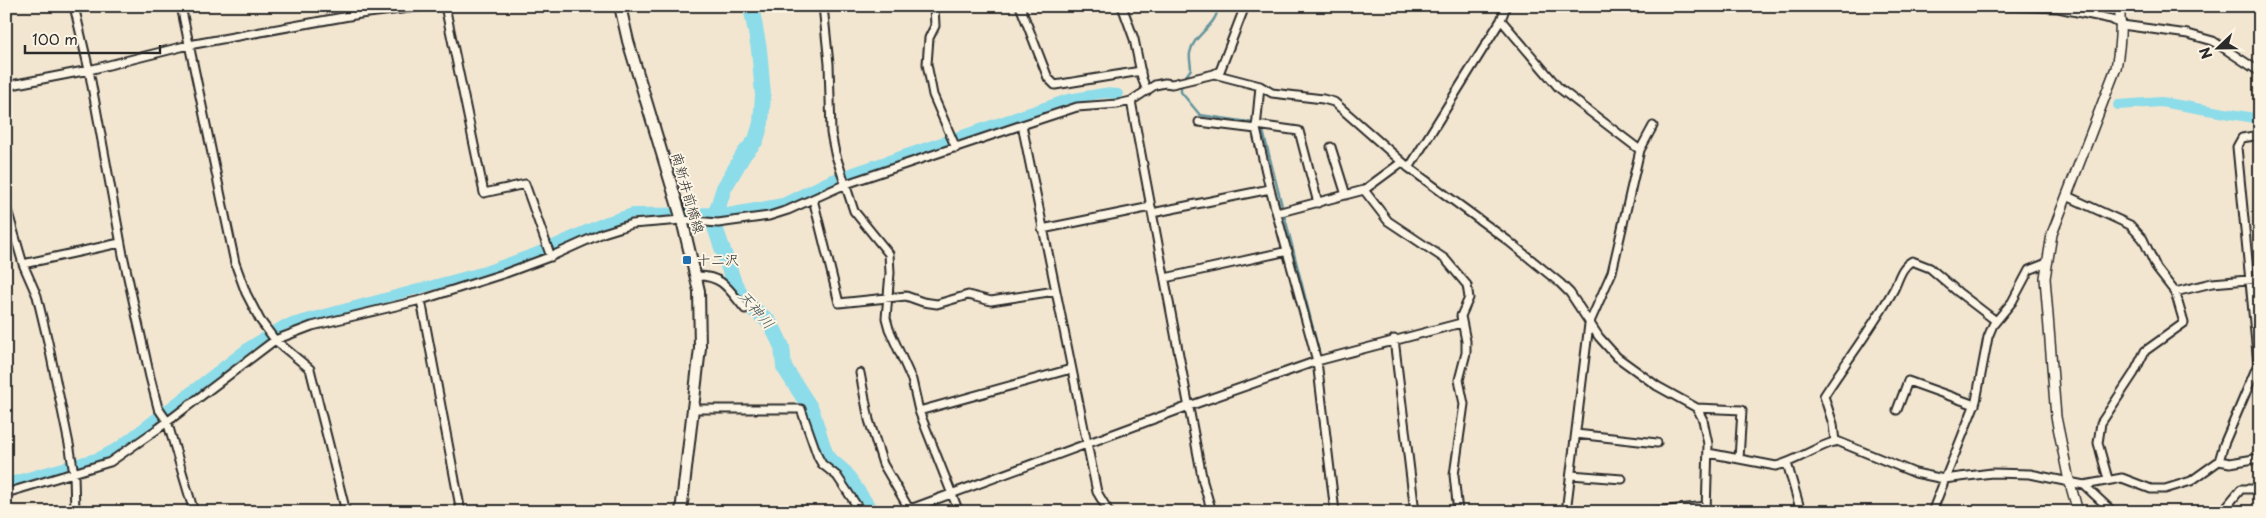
<svg xmlns="http://www.w3.org/2000/svg" width="2266" height="518" font-family="'Playpen Sans','Klee One',sans-serif">
	<style>
		.lines { fill: none; stroke-linecap: round; stroke-linejoin: round }
		.stream { stroke: #65959d; stroke-width: 2.5 }
		.canal { stroke: #8cdce9; stroke-width: 10 }
		.river { stroke: #8cdce9; stroke-width: 16 }
		.minor-casing { stroke: #2b2b2b; stroke-width: 11 }
		.tertiary-casing { stroke: #2b2b2b; stroke-width: 12 }
		.secondary-casing { stroke: #2b2b2b; stroke-width: 14 }
		.minor { stroke: #fcf5e5; stroke-width: 7 }
		.tertiary { stroke: #fcf5e5; stroke-width: 9 }
		.secondary { stroke: #fcf5e5; stroke-width: 10 }
		.poi-dot { fill: #1f6fb2; stroke: #fcf5e5; stroke-width: 2 }
		.labels { text-anchor: middle; stroke-width: 4; stroke-linejoin: round; paint-order: stroke }
		.street-label { font-size: 14px; fill: #2b2b2b; stroke: #fcf5e5 }
		.poi-label { font-size: 14px; fill: #2b2b2b; stroke: #fcf5e5; text-anchor: start }
		.water-label { font-size: 15px; font-style: italic; fill: #43575a; stroke: #fcf5e5 }
	</style>
	<rect width="100%" height="100%" fill="#f3e6d1"/>
	<filter id="ink" filterUnits="userSpaceOnUse"><feTurbulence type="fractalNoise" baseFrequency=".02" numOctaves="2"/><feDisplacementMap in="SourceGraphic" scale="10" xChannelSelector="R" yChannelSelector="G"/><feConvolveMatrix kernelMatrix="1 2 1 2 8 2 1 2 1" color-interpolation-filters="sRGB"/></filter>
	<g filter="url(#ink)">
		<g class="lines">
			<path class="stream" d="M 1184,79 L 1191,69 C 1191,64 1189,58 1190,53 C 1193,34 1218,26 1218,6
				M 1181,83 L 1181,92 L 1200,115 L 1249,122 L 1254,125
				M 1258,128 L 1263,131 L 1319,352"/>
			<path class="canal" d="M 2118,105 L 2161,102 L 2260,119
				M 6,483 L 99,457 L 118,447 L 251,345 L 284,325 L 485,271 L 535,253 L 604,222 L 633,213 L 733,212 L 783,203 L 830,180 L 1068,99 L 1104,93 L 1118,94"/>
			<path class="river" d="M 751,6 L 759,49 L 763,95 L 761,123 L 756,140 L 744,154 L 724,188 L 715,216 L 715,227 L 734,283 L 747,304 L 767,320 L 774,330 L 782,347 L 784,367 L 811,409 L 825,453 L 830,460 L 845,473 L 871,512"/>
			<g class="minor-casing">
				<path id="minor" d="M 74,6 L 89,70 L 123,255 L 150,377 L 158,408 L 167,421 L 194,512
					M 181,6 L 235,263 L 246,293 L 260,320 L 275,340 L 310,369 L 346,512
					M 358,6 L 360,14
					M 445,6 L 484,193 L 525,184 L 551,257
					M 823,6 L 829,64 L 831,133 L 835,153 L 854,211 L 889,254 L 890,273 L 886,318 L 889,329 L 912,380 L 919,411
					M 934,6 L 935,26 L 929,38 L 927,64 L 933,95 L 956,148
					M 1020,6 L 1048,78 L 1055,85 L 1141,71
					M 1122,6 L 1134,39 L 1142,78 L 1147,91
					M 2003,6 L 2058,8 L 2111,19 L 2122,25 L 2188,34 L 2213,41 L 2260,72
					M 1501,20 L 1559,88 L 1640,150
					M 1214,74 L 1260,86 L 1272,93 L 1323,99 L 1334,102 L 1409,168 L 1507,240 L 1560,283 L 1570,293 L 1599,337 L 1617,357 L 1657,386 L 1697,408 L 1703,420 L 1708,444 L 1706,512
					M 6,86 L 89,70 L 189,45 L 360,14 L 426,6
					M 1260,86 L 1256,129 L 1270,189 L 1317,361 L 1335,512
					M 1131,101 L 1203,482 L 1212,512
					M 1199,122 L 1256,129
					M 1022,125 L 1097,492 L 1109,512
					M 1256,125 L 1299,131 L 1318,203
					M 1331,147 L 1346,195
					M 1409,168 L 1501,20 L 1506,6
					M 1364,190 L 1388,221 L 1445,259 L 1467,285 L 1469,298 L 1461,316 L 1466,341 L 1466,353 L 1459,380 L 1464,404 L 1454,475 L 1458,512
					M 2067,196 L 2130,225 L 2143,239 L 2157,269 L 2175,292 L 2184,323 L 2145,351 L 2134,373 L 2101,423 L 2098,443 L 2108,479
					M 813,199 L 839,303 L 906,296 L 923,302 L 937,304 L 968,295 L 991,301 L 1055,291
					M 6,206 L 23,264 L 37,296 L 48,342 L 70,449 L 74,474 L 75,512
					M 1152,213 L 1270,189
					M 1277,213 L 1364,190 L 1402,162
					M 1042,229 L 1151,207
					M 23,264 L 120,243
					M 696,276 C 723,275 729,290 745,309 L 752,306
					M 1165,278 L 1288,251
					M 2175,292 L 2212,283 L 2260,279
					M 421,300 L 461,512
					M 1394,339 L 1415,512
					M 860,373 L 869,420 L 883,464 L 908,507 L 913,508 L 1189,406 L 1317,361 L 1461,323
					M 1697,408 L 1742,410 L 1739,459
					M 693,409 L 801,409 L 818,457 L 822,464 L 837,476 L 861,512
					M 1897,410 L 1908,381 L 1975,405
					M 1576,434 L 1657,443
					M 1835,442 L 1833,424 L 1824,396 C 1847,360 1873,327 1894,289 C 1899,279 1901,267 1912,261 L 1930,268 L 1958,292 L 1996,321
					M 1708,453 L 1776,466 C 1798,461 1816,446 1837,441 L 1915,473 L 1944,479 L 1992,473 L 2030,474 L 2084,485 L 2122,478 L 2151,489 L 2165,489 L 2191,481 L 2219,461 L 2224,444 L 2258,364 L 2237,147 L 2242,138 L 2260,135
					M 2219,461 L 2230,463 L 2260,458
					M 1787,463 L 1801,512
					M 1571,475 L 1622,479
					M 2084,485 L 2113,512
					M 6,493 L 110,462 L 159,428 L 275,340 L 312,326 L 421,300 L 506,273 L 552,256 L 603,233 L 632,224 L 682,220 L 718,223 L 769,216 L 788,210 L 846,184 L 1022,125 L 1077,107 L 1118,104 L 1131,101 L 1155,85 L 1165,83 L 1172,84 L 1214,74 L 1220,71 L 1245,6
					M 2227,506 L 2241,489 L 2260,489
					M 959,512 L 919,411 L 1071,369
					M 1566,512 L 1589,324 L 1612,272 L 1640,150 L 1653,126
					M 1649,512 L 1707,506
					M 1932,512 L 1976,401 L 1988,337 L 1993,325 L 2012,302 L 2029,270 L 2047,263"/>
			</g>
			<g class="tertiary-casing">
				<path id="tertiary" d="M 2078,512 L 2068,476 L 2056,417 L 2045,278 L 2052,234 L 2116,68 C 2120,47 2122,28 2119,6"/>
			</g>
			<g class="secondary-casing">
				<path id="secondary" d="M 620,6 L 628,41 L 682,220 L 699,291 L 700,348 L 681,512"/>
			</g>
			<use href="#minor" class="minor"/>
			<use href="#tertiary" class="tertiary"/>
			<use href="#secondary" class="secondary"/>
		</g>
	</g>
	<rect class="poi-dot" x="682" y="255" width="10" height="10" rx="2.5"/>
	<g class="labels">
		<g class="street-label">
			<text transform="translate(688 193) rotate(74)" y="5">南新井前橋線</text>
		</g>
		<g class="poi-label">
			<text x="697" y="265">十二沢</text>
		</g>
		<g class="water-label">
			<text transform="translate(756 310) rotate(49)" y="5">天神川</text>
		</g>
	</g>
	<rect width="2266" height="518" fill="none" stroke="#fcf5e5" stroke-width="25"/>
	<rect x="12" y="12" width="2241" height="493" fill="none" stroke="#2b2b2b" stroke-width="2" filter="url(#ink)"/>
	<g transform="translate(2218 48) rotate(248)" stroke="#fcf5e5" stroke-width="4" paint-order="stroke">
	<path d="M0-4L9 19L0 12L-9 19Z" fill="#2b2b2b"/>
	<text y="-8" font-size="14" font-weight="bold" text-anchor="middle" fill="#2b2b2b">N</text>
	</g>
	<path d="M25 45v8h135v-8" fill="none" stroke="#2b2b2b" stroke-width="2.5"/>
	<text x="32" y="45" font-size="15" fill="#2b2b2b" stroke="#fcf5e5" stroke-width="4" paint-order="stroke">100 m</text>
</svg>
